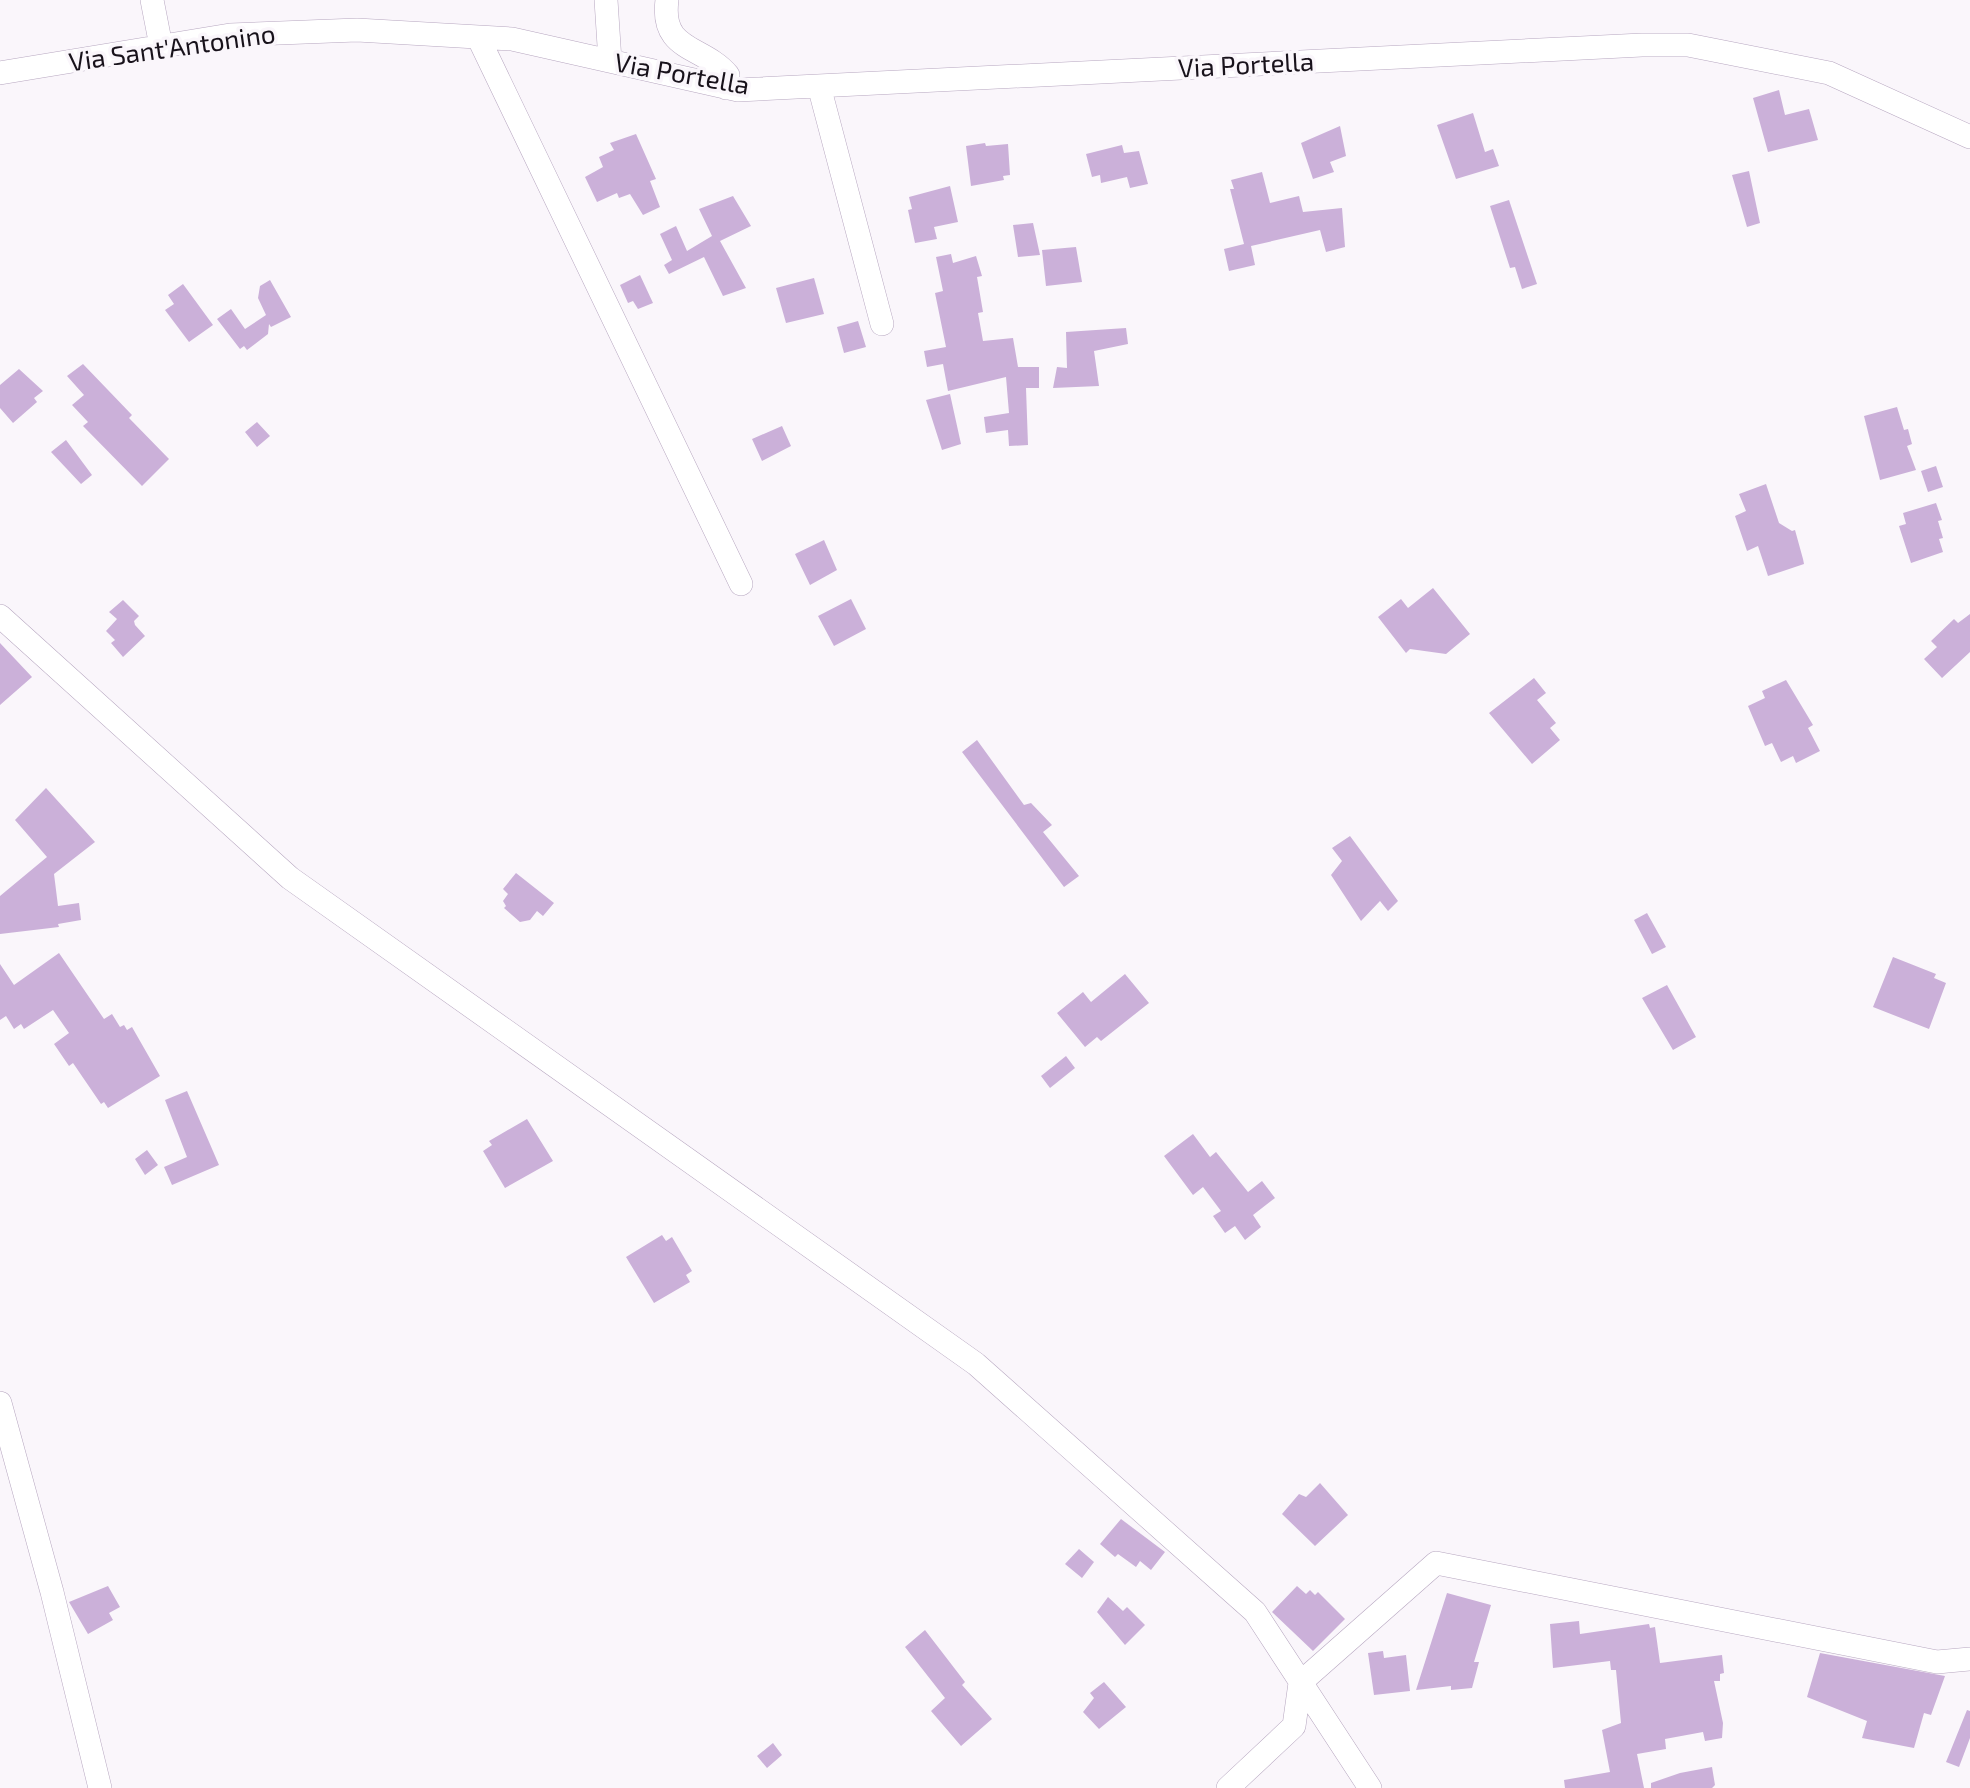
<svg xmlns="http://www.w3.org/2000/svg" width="1970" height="1788" font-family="'Exo 2',sans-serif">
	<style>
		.building { fill: #cbb0d9 }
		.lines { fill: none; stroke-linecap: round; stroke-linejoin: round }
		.minor-casing { stroke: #b7a7c0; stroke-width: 24 }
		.minor { stroke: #fff; stroke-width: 23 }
		.labels { text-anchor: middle; stroke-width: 7; stroke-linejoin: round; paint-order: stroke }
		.street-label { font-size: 26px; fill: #18121b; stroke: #faf6fb }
	</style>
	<rect width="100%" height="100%" fill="#faf6fb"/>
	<path class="building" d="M 1779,90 L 1785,115 L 1809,109 L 1818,140 L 1768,152 L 1753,98 Z
		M 1473,113 L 1485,152 L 1493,149 L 1499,166 L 1456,179 L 1437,125 Z
		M 1340,126 L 1346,156 L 1330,162 L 1334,172 L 1313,179 L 1301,143 Z
		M 636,134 L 656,179 L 650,181 L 660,207 L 643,215 L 630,194 L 619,198 L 617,193 L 597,202 L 585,177 L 603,167 L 599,157 L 614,150 L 610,143 Z
		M 985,143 L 986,146 L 1008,144 L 1010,175 L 1003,176 L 1004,180 L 971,186 L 966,146 Z
		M 1122,145 L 1124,153 L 1139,151 L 1148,184 L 1130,188 L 1127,177 L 1101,183 L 1100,175 L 1092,177 L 1086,154 Z
		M 1749,171 L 1760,223 L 1747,227 L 1732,175 Z
		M 1262,172 L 1270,203 L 1299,196 L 1303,212 L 1342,208 L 1345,247 L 1326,252 L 1320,230 L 1251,246 L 1255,265 L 1229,271 L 1224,249 L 1244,244 L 1230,189 L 1234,189 L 1231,180 Z
		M 950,186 L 958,222 L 934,227 L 937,239 L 915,243 L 908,210 L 912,209 L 909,197 Z
		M 733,196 L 751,226 L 720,241 L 746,288 L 723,296 L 704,257 L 669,274 L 664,265 L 672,260 L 660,234 L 676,226 L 687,251 L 712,236 L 699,209 Z
		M 1509,200 L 1537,284 L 1522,289 L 1515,267 L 1510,268 L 1490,206 Z
		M 1033,223 L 1040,255 L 1018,257 L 1013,225 Z
		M 1076,247 L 1082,282 L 1046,286 L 1042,250 Z
		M 951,254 L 953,263 L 976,256 L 982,276 L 977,277 L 983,312 L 978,313 L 983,341 L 1013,338 L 1018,367 L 1039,367 L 1039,388 L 1026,388 L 1028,445 L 1009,446 L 1008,430 L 986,433 L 984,417 L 1009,413 L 1006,377 L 948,391 L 943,364 L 927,367 L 924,351 L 946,347 L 935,293 L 943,291 L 936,257 Z
		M 640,275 L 653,303 L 638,309 L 633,301 L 628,303 L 620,285 Z
		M 814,278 L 824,314 L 786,323 L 776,288 Z
		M 270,280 L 291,317 L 271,327 L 269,324 L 268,334 L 247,350 L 244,346 L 240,349 L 217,319 L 231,309 L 245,329 L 266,315 L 258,298 L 260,286 Z
		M 183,284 L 213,325 L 189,342 L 165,310 L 174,304 L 168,295 Z
		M 858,321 L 866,347 L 844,353 L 837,327 Z
		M 1126,328 L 1128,344 L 1094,351 L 1099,386 L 1053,388 L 1057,367 L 1067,368 L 1066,332 Z
		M 83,364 L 132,415 L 129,418 L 169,459 L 142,486 L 83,426 L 88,422 L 72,405 L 84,395 L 67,376 Z
		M 19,369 L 43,391 L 34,398 L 37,402 L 13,423 L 0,408 L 0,385 Z
		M 950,394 L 961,444 L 942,450 L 926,400 Z
		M 1897,407 L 1904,430 L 1908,429 L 1912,444 L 1907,446 L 1916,470 L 1880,480 L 1864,416 Z
		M 257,422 L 270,436 L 257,447 L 245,432 Z
		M 782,426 L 791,446 L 762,461 L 752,439 Z
		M 66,440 L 92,475 L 81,484 L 51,452 Z
		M 1936,466 L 1943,487 L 1928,492 L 1921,471 Z
		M 1766,484 L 1779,523 L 1792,531 L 1795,530 L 1803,559 L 1804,564 L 1768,576 L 1758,546 L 1747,551 L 1735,516 L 1746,511 L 1739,494 Z
		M 1936,503 L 1942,520 L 1938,521 L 1943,538 L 1939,539 L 1943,552 L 1911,563 L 1899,526 L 1906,524 L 1903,513 Z
		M 824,540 L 837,570 L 810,585 L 795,554 Z
		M 1433,588 L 1470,634 L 1446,654 L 1410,649 L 1406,653 L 1378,617 L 1401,599 L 1408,608 Z
		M 851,599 L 866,629 L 834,646 L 818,616 Z
		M 123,600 L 139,616 L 134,621 L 135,625 L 145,636 L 123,657 L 111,643 L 115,640 L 106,631 L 117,619 L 109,612 Z
		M 1970,614 L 1970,652 L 1942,678 L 1924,659 L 1937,647 L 1931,641 L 1954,619 L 1958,623 Z
		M 0,643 L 32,677 L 0,705 Z
		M 1534,678 L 1546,693 L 1537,700 L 1556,723 L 1550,728 L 1560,740 L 1532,764 L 1489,713 Z
		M 1786,680 L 1813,725 L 1808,728 L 1820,751 L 1796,763 L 1793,756 L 1781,762 L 1772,743 L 1765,746 L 1748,706 L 1765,698 L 1762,691 Z
		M 977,740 L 1024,805 L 1031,803 L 1052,825 L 1043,832 L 1079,876 L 1064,887 L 962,752 Z
		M 46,788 L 95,842 L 54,874 L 58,906 L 79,903 L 81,920 L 58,924 L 59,927 L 0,934 L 0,896 L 47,857 L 15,820 Z
		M 1350,836 L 1398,901 L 1388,911 L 1380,901 L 1361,921 L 1331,875 L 1342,861 L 1332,848 Z
		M 516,873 L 554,903 L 543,916 L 537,911 L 530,920 L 520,922 L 504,908 L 506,906 L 503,901 L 508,894 L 503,889 Z
		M 1647,913 L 1666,947 L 1652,954 L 1634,920 Z
		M 59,953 L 104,1019 L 112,1014 L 120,1027 L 124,1025 L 127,1030 L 132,1027 L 160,1076 L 108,1108 L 104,1102 L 101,1104 L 73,1063 L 69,1066 L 54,1044 L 69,1033 L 53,1010 L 24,1029 L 21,1024 L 14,1029 L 6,1016 L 0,1020 L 0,964 L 14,985 Z
		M 1893,957 L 1936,974 L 1934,978 L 1946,983 L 1929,1029 L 1873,1007 Z
		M 1125,974 L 1149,1003 L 1101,1041 L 1097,1037 L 1085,1047 L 1057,1013 L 1083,992 L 1091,1002 Z
		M 1667,985 L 1696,1037 L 1673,1050 L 1642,998 Z
		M 1066,1056 L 1075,1068 L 1050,1088 L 1041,1076 Z
		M 187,1091 L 219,1165 L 172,1185 L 164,1167 L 187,1157 L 165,1100 Z
		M 527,1119 L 553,1161 L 505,1188 L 483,1151 L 492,1145 L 489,1141 Z
		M 1193,1134 L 1210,1157 L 1216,1152 L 1248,1192 L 1262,1181 L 1275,1198 L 1253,1215 L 1261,1227 L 1245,1240 L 1235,1226 L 1225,1233 L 1213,1216 L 1221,1211 L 1203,1187 L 1193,1195 L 1164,1156 Z
		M 147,1150 L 158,1165 L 145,1175 L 135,1159 Z
		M 662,1235 L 666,1241 L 672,1237 L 692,1271 L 686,1275 L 690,1282 L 654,1303 L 626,1257 Z
		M 1320,1483 L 1348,1515 L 1315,1546 L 1282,1514 L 1299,1494 L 1306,1497 Z
		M 1121,1519 L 1165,1552 L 1151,1570 L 1140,1561 L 1136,1567 L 1118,1554 L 1115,1557 L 1100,1544 Z
		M 1079,1549 L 1094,1562 L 1082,1578 L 1065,1564 Z
		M 108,1586 L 120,1607 L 109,1613 L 113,1620 L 88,1634 L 69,1602 Z
		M 1297,1586 L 1306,1594 L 1310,1590 L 1315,1595 L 1318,1592 L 1345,1619 L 1313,1651 L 1272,1612 Z
		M 1447,1593 L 1491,1605 L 1474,1662 L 1479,1662 L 1472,1688 L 1451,1690 L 1451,1686 L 1416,1690 Z
		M 1108,1597 L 1123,1611 L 1127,1607 L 1145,1625 L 1125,1645 L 1097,1612 Z
		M 1579,1621 L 1580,1634 L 1649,1624 L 1650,1628 L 1655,1627 L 1660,1663 L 1722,1655 L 1724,1673 L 1720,1674 L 1720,1681 L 1714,1681 L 1723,1723 L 1722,1738 L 1705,1741 L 1703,1732 L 1665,1739 L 1666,1749 L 1637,1754 L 1644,1788 L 1565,1788 L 1564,1780 L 1610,1772 L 1602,1730 L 1621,1723 L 1616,1670 L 1611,1670 L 1610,1661 L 1553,1668 L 1550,1624 Z
		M 925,1630 L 965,1682 L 962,1685 L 992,1719 L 961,1746 L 931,1711 L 945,1698 L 905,1647 Z
		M 1383,1651 L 1384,1658 L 1406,1655 L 1410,1691 L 1374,1695 L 1368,1653 Z
		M 1820,1653 L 1945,1676 L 1931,1715 L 1924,1713 L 1914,1748 L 1862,1738 L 1867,1721 L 1807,1697 Z
		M 1104,1682 L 1126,1707 L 1099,1729 L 1083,1712 L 1094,1698 L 1090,1693 Z
		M 1967,1710 L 1970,1711 L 1970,1738 L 1959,1767 L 1946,1762 Z
		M 773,1743 L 782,1755 L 767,1768 L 757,1756 Z
		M 1712,1767 L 1715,1785 L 1712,1788 L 1651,1788 L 1651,1783 L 1680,1773 Z"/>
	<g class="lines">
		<g class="minor-casing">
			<path id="minor" d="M 152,0 L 161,46
				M 606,0 L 610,61
				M 667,0 C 660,52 703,45 728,75 L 726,88
				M 479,39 L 741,584
				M 0,73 L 230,35 L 357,30 L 512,39 L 738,90 L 1642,45 L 1688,45 L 1829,73 L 1970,137
				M 819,86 L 882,324
				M 0,616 L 290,878 L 976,1364 L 1255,1612 L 1370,1788
				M 0,1403 L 52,1592 L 100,1788
				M 1228,1788 L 1294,1726 L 1300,1683 L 1436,1563 L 1937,1662 L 1970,1659"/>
		</g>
		<use href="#minor" class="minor"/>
	</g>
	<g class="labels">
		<g class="street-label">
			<text transform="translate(172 48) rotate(-8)" y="9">Via Sant'Antonino</text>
			<text transform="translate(1246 65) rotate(-3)" y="9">Via Portella</text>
			<text transform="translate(682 74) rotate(10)" y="9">Via Portella</text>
		</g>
	</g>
</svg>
